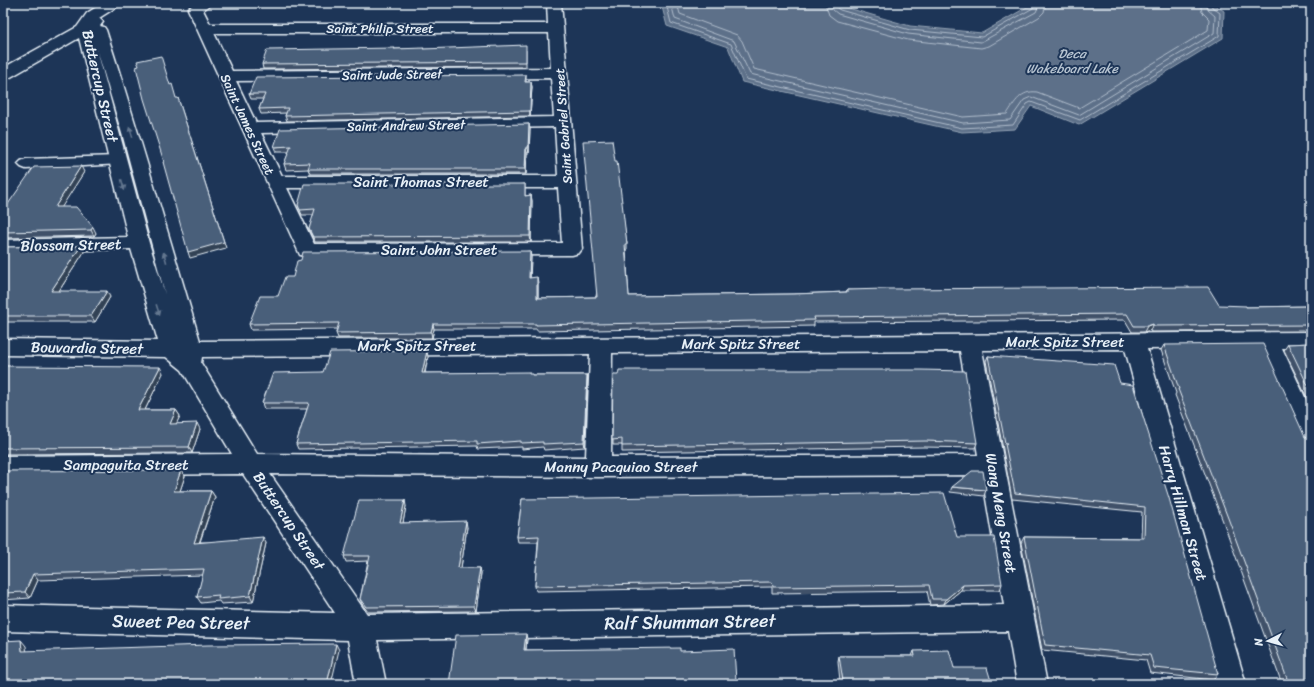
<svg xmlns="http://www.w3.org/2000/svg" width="1314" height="687" font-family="Sriracha,sans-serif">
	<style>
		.water { fill: #5d7089; stroke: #95a4b5 }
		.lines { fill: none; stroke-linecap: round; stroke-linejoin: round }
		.shore { stroke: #b0bdcc; stroke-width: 1 }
		.lane-casing { stroke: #e8f1f8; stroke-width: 3 }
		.street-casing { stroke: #e8f1f8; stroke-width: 3 }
		.lane { fill: #1d3557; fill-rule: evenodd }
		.street { fill: #1d3557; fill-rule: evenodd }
		.wall { fill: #3f5169; stroke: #e8f1f8 }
		.shaded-wall { fill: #334255; stroke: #e8f1f8 }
		.building { fill: #495e7a; stroke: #e8f1f8 }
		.oneway { fill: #64778f }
		.labels { text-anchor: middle; stroke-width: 4; stroke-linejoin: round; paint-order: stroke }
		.far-street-label { font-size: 13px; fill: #e8f1f8; stroke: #1d3557 }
		.far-water-label { font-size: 13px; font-style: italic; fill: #b7c4d1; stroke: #1d3557 }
		.street-label { font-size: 15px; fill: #e8f1f8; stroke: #1d3557 }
		.near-street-label { font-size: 18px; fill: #e8f1f8; stroke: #1d3557 }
	</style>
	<rect width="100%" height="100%" fill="#1d3557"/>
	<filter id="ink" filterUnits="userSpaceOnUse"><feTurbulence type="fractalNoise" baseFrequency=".025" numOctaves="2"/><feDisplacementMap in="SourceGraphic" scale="8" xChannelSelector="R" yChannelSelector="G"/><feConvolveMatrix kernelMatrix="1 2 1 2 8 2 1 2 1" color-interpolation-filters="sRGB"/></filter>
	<g filter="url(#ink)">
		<path class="water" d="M 661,3 L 839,3 L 841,6 L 910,26 L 982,33 L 1034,3 L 1212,3 L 1224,11 L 1223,38 L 1079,125 L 1031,106 L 1015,129 L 962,132 L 742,82 L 728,47 L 667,26 Z"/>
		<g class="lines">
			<path class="shore" d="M 666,3 L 671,23 L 731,44 L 746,79 L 962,128 L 1013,125 L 1027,104 L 1031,102 L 1080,120 L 1219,36 L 1220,13 L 1212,7 L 1211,3
				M 671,3 L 675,19 L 734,41 L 750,74 L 963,123 L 1010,120 L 1024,100 L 1031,97 L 1079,115 L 1214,33 L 1215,16 L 1208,10 L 1206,3
				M 677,3 L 680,14 L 737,35 L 742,41 L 754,69 L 963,117 L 1007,114 C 1015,102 1021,90 1037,92 L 1079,108 L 1208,30 L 1209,19 L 1202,12 L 1200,3
				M 825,3 L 829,15 L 837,21 L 908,40 L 981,48 L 989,46 L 1039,17 L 1044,12 L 1046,3
				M 831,3 L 833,10 L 838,14 L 908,34 L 981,42 L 1036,12 L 1040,3
				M 836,3 L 837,8 L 840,10 L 910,30 L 982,37 L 1033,8 L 1035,3"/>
			<g class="lane-casing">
				<path id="lane" d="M 117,156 L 122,158 L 125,161 L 122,164 L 26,169 L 21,167 L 18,164 L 21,161 L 26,159 Z"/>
			</g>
			<g class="street-casing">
				<path id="street" d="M 103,3 L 120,3 L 118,6 L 99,18 L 103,22 L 100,26 L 104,27 L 106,30 C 139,133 169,237 200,341 L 1311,332 L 1311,348 L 1282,348 L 1311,410 L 1311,444 L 1302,442 L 1299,435 L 1260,348 L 1147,349 L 1246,684 L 1216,684 L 1125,349 L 982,350 L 1047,684 L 1017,684 L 1008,631 L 377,640 L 386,684 L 356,684 L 348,640 L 3,631 L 3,605 L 335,613 L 243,474 L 3,476 L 3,456 L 232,454 L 182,370 L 166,357 L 3,355 L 3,339 L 158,341 L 131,249 L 3,252 L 3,240 L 128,237 L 79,38 L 9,78 L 3,80 L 3,68 L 77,27 L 87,13 ZM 96,46 L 123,137 L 165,294 L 149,243 ZM 960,351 L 978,455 L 611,457 L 612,353 ZM 590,354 L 586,457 L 257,454 L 201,363 L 202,357 ZM 270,474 L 598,477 L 982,475 L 1004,605 L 367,614 Z
					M 195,3 L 212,3 L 203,10 L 210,24 L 548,24 L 547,3 L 561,3 L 582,249 L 579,253 L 572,255 L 307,256 L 300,255 L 188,9 ZM 214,33 L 549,33 L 551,68 L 232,71 ZM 551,78 L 554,117 L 256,123 L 236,81 ZM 555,127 L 558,176 L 282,176 L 261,133 ZM 287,188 L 558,188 L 562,243 L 314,244 Z"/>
			</g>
			<use href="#lane" class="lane"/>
			<use href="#street" class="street"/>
		</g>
		<path class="wall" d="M 395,49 L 526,50 L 526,67 L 263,69 L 262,64 Z
			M 526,75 L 526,82 L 531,82 L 532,87 L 530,116 L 287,121 L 285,116 L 286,113 L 261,114 L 259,109 L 263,99 L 251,99 L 249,94 Z
			M 529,124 L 530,129 L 529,153 L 527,153 L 526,174 L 310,174 L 308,169 L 286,170 L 284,164 L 289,152 L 276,152 L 274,147 Z
			M 615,161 L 627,244 L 627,250 L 626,250 L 629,296 L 793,294 L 846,292 L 847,290 L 1246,307 L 1311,306 L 1311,331 L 1151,332 L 1150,330 L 1144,332 L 1132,332 L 1125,320 L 814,322 L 814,326 L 537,331 L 537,329 L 434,329 L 432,338 L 338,338 L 336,333 L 337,329 L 251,330 L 249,324 L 278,296 L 293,277 L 530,251 L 531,257 L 530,278 L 538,283 L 538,298 L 596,297 Z
			M 84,172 L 61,207 L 96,233 L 94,236 L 3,238 L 3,207 L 6,207 Z
			M 525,184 L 525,196 L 531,195 L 532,201 L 531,242 L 315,242 L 309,229 L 314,215 L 302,215 L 298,205 Z
			M 81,246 L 84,252 L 59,291 L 110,297 L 95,322 L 3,322 L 3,247 Z
			M 1311,343 L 1311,406 L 1284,350 L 1288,344 Z
			M 1164,345 L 1305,437 L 1311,439 L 1311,684 L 1282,684 L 1224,524 L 1175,395 L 1176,393 L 1161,350 Z
			M 988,356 L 1120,383 L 1218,674 L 1213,680 L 1150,673 L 1146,660 L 1042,650 L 1021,543 L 1024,537 L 1141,538 L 1142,512 L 1012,499 L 1003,450 L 1003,449 L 986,361 Z
			M 428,357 L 425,373 L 529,374 L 532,375 L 587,375 L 587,381 L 585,447 L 544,450 L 543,447 L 522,449 L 522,447 L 478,449 L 477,446 L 298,449 L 296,444 L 307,409 L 264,409 L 262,403 L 323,372 Z
			M 3,366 L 163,373 L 145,410 L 176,410 L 180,416 L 176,424 L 200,429 L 192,453 L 3,454 Z
			M 613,375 L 977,443 L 975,448 L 924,447 L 622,452 L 622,445 L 613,445 Z
			M 3,471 L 185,476 L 180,491 L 211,491 L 215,497 L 200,542 L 266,543 L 253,602 L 221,604 L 219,601 L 201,603 L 197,597 L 203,575 L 38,580 L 30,598 L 3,600 Z
			M 952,487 L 986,490 L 984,496 L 950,492 Z
			M 522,499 L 957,537 L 1002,584 L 1000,590 L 961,590 L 944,604 L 930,605 L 927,591 L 772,593 L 772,587 L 536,591 L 535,586 L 538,542 L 518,542 L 517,537 Z
			M 406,506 L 403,523 L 467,527 L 461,568 L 480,568 L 481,573 L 476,611 L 368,612 L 362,604 L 360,599 L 368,561 L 346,562 L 344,556 Z
			M 527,639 L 526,650 L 680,651 L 736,681 L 840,681 L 838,661 L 839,656 L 912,656 L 914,651 L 992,684 L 449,684 Z"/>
		<path class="shaded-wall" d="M 531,82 L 532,87 L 530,116 L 530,111 Z
			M 178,98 L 226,248 L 190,258 L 188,252 Z
			M 529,124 L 530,129 L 529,153 L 528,148 Z
			M 526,148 L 527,153 L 526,174 L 525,169 Z
			M 81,166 L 84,172 L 58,213 L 55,207 Z
			M 531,195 L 532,201 L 531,242 L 530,236 Z
			M 93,227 L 96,233 L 94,236 L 91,230 Z
			M 81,246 L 84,252 L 55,297 L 51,291 Z
			M 530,251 L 531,257 L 530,283 L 529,278 Z
			M 537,277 L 538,283 L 538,304 L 537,298 Z
			M 107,291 L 110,297 L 95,322 L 91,316 Z
			M 433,324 L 434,329 L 432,338 L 431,332 Z
			M 1153,324 L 1150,330 L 1144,332 L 1147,326 Z
			M 427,351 L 428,357 L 423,379 L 422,373 Z
			M 160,367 L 163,373 L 142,416 L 138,410 Z
			M 587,375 L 587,381 L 585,447 L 584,442 Z
			M 176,410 L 180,416 L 173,431 L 170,424 Z
			M 197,423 L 200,429 L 192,453 L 189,447 Z
			M 181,470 L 185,476 L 178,497 L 174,491 Z
			M 211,491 L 215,497 L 197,549 L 194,543 Z
			M 405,500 L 406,506 L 402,528 L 400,523 Z
			M 466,521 L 467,527 L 460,574 L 458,568 Z
			M 263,537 L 266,543 L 253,602 L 250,596 Z
			M 480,568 L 481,573 L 476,611 L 474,606 Z
			M 33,574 L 38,580 L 30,598 L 25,592 Z
			M 963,585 L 961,590 L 944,604 L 946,599 Z
			M 526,634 L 527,639 L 525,655 L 524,650 Z
			M 21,640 L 26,646 L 27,656 L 22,651 Z
			M 336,644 L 339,650 L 331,684 L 327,684 Z"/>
		<path class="building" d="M 526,45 L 526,62 L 262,64 L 267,50 L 395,48 L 394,49 L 424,48 L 423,49 Z
			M 161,56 L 170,85 L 172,84 L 176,98 L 178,98 L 224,242 L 188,252 L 163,162 L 164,162 L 144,99 L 136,67 L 139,66 L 137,61 Z
			M 526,75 L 525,82 L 531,82 L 530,111 L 285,116 L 288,108 L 259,109 L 265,94 L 249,94 L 256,77 Z
			M 529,124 L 528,148 L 526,148 L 525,169 L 308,169 L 310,163 L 284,164 L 291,146 L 274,147 L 280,129 Z
			M 612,140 L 615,161 L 617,161 L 627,244 L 625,244 L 629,296 L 793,294 L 847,292 L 847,290 L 885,289 L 1208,287 L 1219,305 L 1246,306 L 1246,307 L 1311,306 L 1311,325 L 1154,326 L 1153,324 L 1147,326 L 1134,326 L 1127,314 L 814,317 L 815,320 L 536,325 L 536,324 L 433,324 L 431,332 L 336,333 L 339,323 L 249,324 L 260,296 L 278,296 L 285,277 L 293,277 L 297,261 L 301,260 L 303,252 L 530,251 L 529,278 L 537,277 L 537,298 L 597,297 L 583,141 Z
			M 81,166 L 55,207 L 76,207 L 93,227 L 91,230 L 3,232 L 3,207 L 6,207 L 34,167 Z
			M 304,184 L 525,184 L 525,196 L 531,195 L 530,236 L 313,237 L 309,229 L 315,209 L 300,210 L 298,205 Z
			M 81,246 L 51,291 L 107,291 L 91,316 L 3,316 L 3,247 Z
			M 1311,343 L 1311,392 L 1288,344 Z
			M 1263,344 L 1305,437 L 1311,439 L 1311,575 L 1308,575 L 1311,581 L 1311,684 L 1289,684 L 1228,518 L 1178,389 L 1179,389 L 1164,345 Z
			M 427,351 L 422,373 L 529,372 L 529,374 L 532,374 L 532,375 L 587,375 L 584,442 L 543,444 L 543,442 L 521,443 L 521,441 L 477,444 L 477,441 L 296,444 L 309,403 L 262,403 L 273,373 L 323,372 L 330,352 Z
			M 988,356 L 1114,365 L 1120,383 L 1133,385 L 1169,498 L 1218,674 L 1154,668 L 1150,655 L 1045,645 L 1024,537 L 1144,538 L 1145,507 L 1015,493 L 1005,444 L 1007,443 L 1005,443 Z
			M 3,366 L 160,367 L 138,410 L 176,410 L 170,424 L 197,423 L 189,447 L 3,448 Z
			M 619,370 L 921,370 L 965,371 L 977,443 L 926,441 L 622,446 L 622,439 L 612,440 L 613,375 L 618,375 Z
			M 181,470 L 174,491 L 211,491 L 194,543 L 263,537 L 250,596 L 218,599 L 219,595 L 197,597 L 204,569 L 33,574 L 25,592 L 3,593 L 3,471 Z
			M 972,471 L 983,471 L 986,490 L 952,487 Z
			M 944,493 L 957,537 L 994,537 L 1002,584 L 963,585 L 946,599 L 932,599 L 929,585 L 773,587 L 772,582 L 535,586 L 539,536 L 517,537 L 522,499 Z
			M 359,500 L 405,500 L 400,523 L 466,521 L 458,568 L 480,568 L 474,606 L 366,607 L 360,599 L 370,556 L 344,556 Z
			M 526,634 L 524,650 L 680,648 L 680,651 L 734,649 L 736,681 L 843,681 L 839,656 L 915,656 L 914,651 L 949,650 L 954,668 L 987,668 L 992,684 L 449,684 L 456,635 Z
			M 21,640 L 22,651 L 208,645 L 336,644 L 327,684 L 3,684 L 3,641 Z"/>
		<defs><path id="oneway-solid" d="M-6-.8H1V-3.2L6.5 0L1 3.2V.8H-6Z"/></defs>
		<g class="oneway">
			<use href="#oneway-solid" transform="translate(131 132) rotate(-107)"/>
			<use href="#oneway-solid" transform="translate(123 185) rotate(75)"/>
			<use href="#oneway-solid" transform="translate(165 257) rotate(-106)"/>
			<use href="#oneway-solid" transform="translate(158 310) rotate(72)"/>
		</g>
	</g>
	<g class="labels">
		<g class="far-street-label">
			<text x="380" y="33">Saint Philip Street</text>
			<text transform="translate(392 74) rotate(-1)" y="5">Saint Jude Street</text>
			<text transform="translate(248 124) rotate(65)" y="5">Saint James Street</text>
			<text transform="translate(406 125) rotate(-1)" y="5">Saint Andrew Street</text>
			<text transform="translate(563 126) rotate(-94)" y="5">Saint Gabriel Street</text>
		</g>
		<g class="far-water-label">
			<text x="1072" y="58">Deca<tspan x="1072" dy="15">Wakeboard Lake</tspan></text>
		</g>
		<g class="street-label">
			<text transform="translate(100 86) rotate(77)" y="5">Buttercup Street</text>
			<text x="421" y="187">Saint Thomas Street</text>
			<text transform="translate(71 245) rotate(-1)" y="5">Blossom Street</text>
			<text x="439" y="255">Saint John Street</text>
			<text x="1065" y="347">Mark Spitz Street</text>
			<text x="741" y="349">Mark Spitz Street</text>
			<text x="417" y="351">Mark Spitz Street</text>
			<text transform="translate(87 348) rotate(1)" y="5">Bouvardia Street</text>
			<text x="126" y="470">Sampaguita Street</text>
			<text x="621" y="472">Manny Pacquiao Street</text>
			<text transform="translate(1001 513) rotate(80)" y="5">Wang Meng Street</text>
			<text transform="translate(1183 513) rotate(74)" y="5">Harry Hillman Street</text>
			<text transform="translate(289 521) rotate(56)" y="5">Buttercup Street</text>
		</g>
		<g class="near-street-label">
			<text transform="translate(181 622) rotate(1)" y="6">Sweet Pea Street</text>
			<text transform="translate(690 622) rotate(-1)" y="6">Ralf Shumman Street</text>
		</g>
	</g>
	<rect width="1314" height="687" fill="none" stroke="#1d3557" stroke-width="16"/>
	<rect x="8" y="8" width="1298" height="671" fill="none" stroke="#e8f1f8" stroke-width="1.5" filter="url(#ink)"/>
	<g transform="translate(1268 641) rotate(264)" stroke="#1d3557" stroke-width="3" paint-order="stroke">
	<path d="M0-3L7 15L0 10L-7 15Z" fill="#e8f1f8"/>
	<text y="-6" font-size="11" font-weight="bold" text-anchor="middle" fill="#e8f1f8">N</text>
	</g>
</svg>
